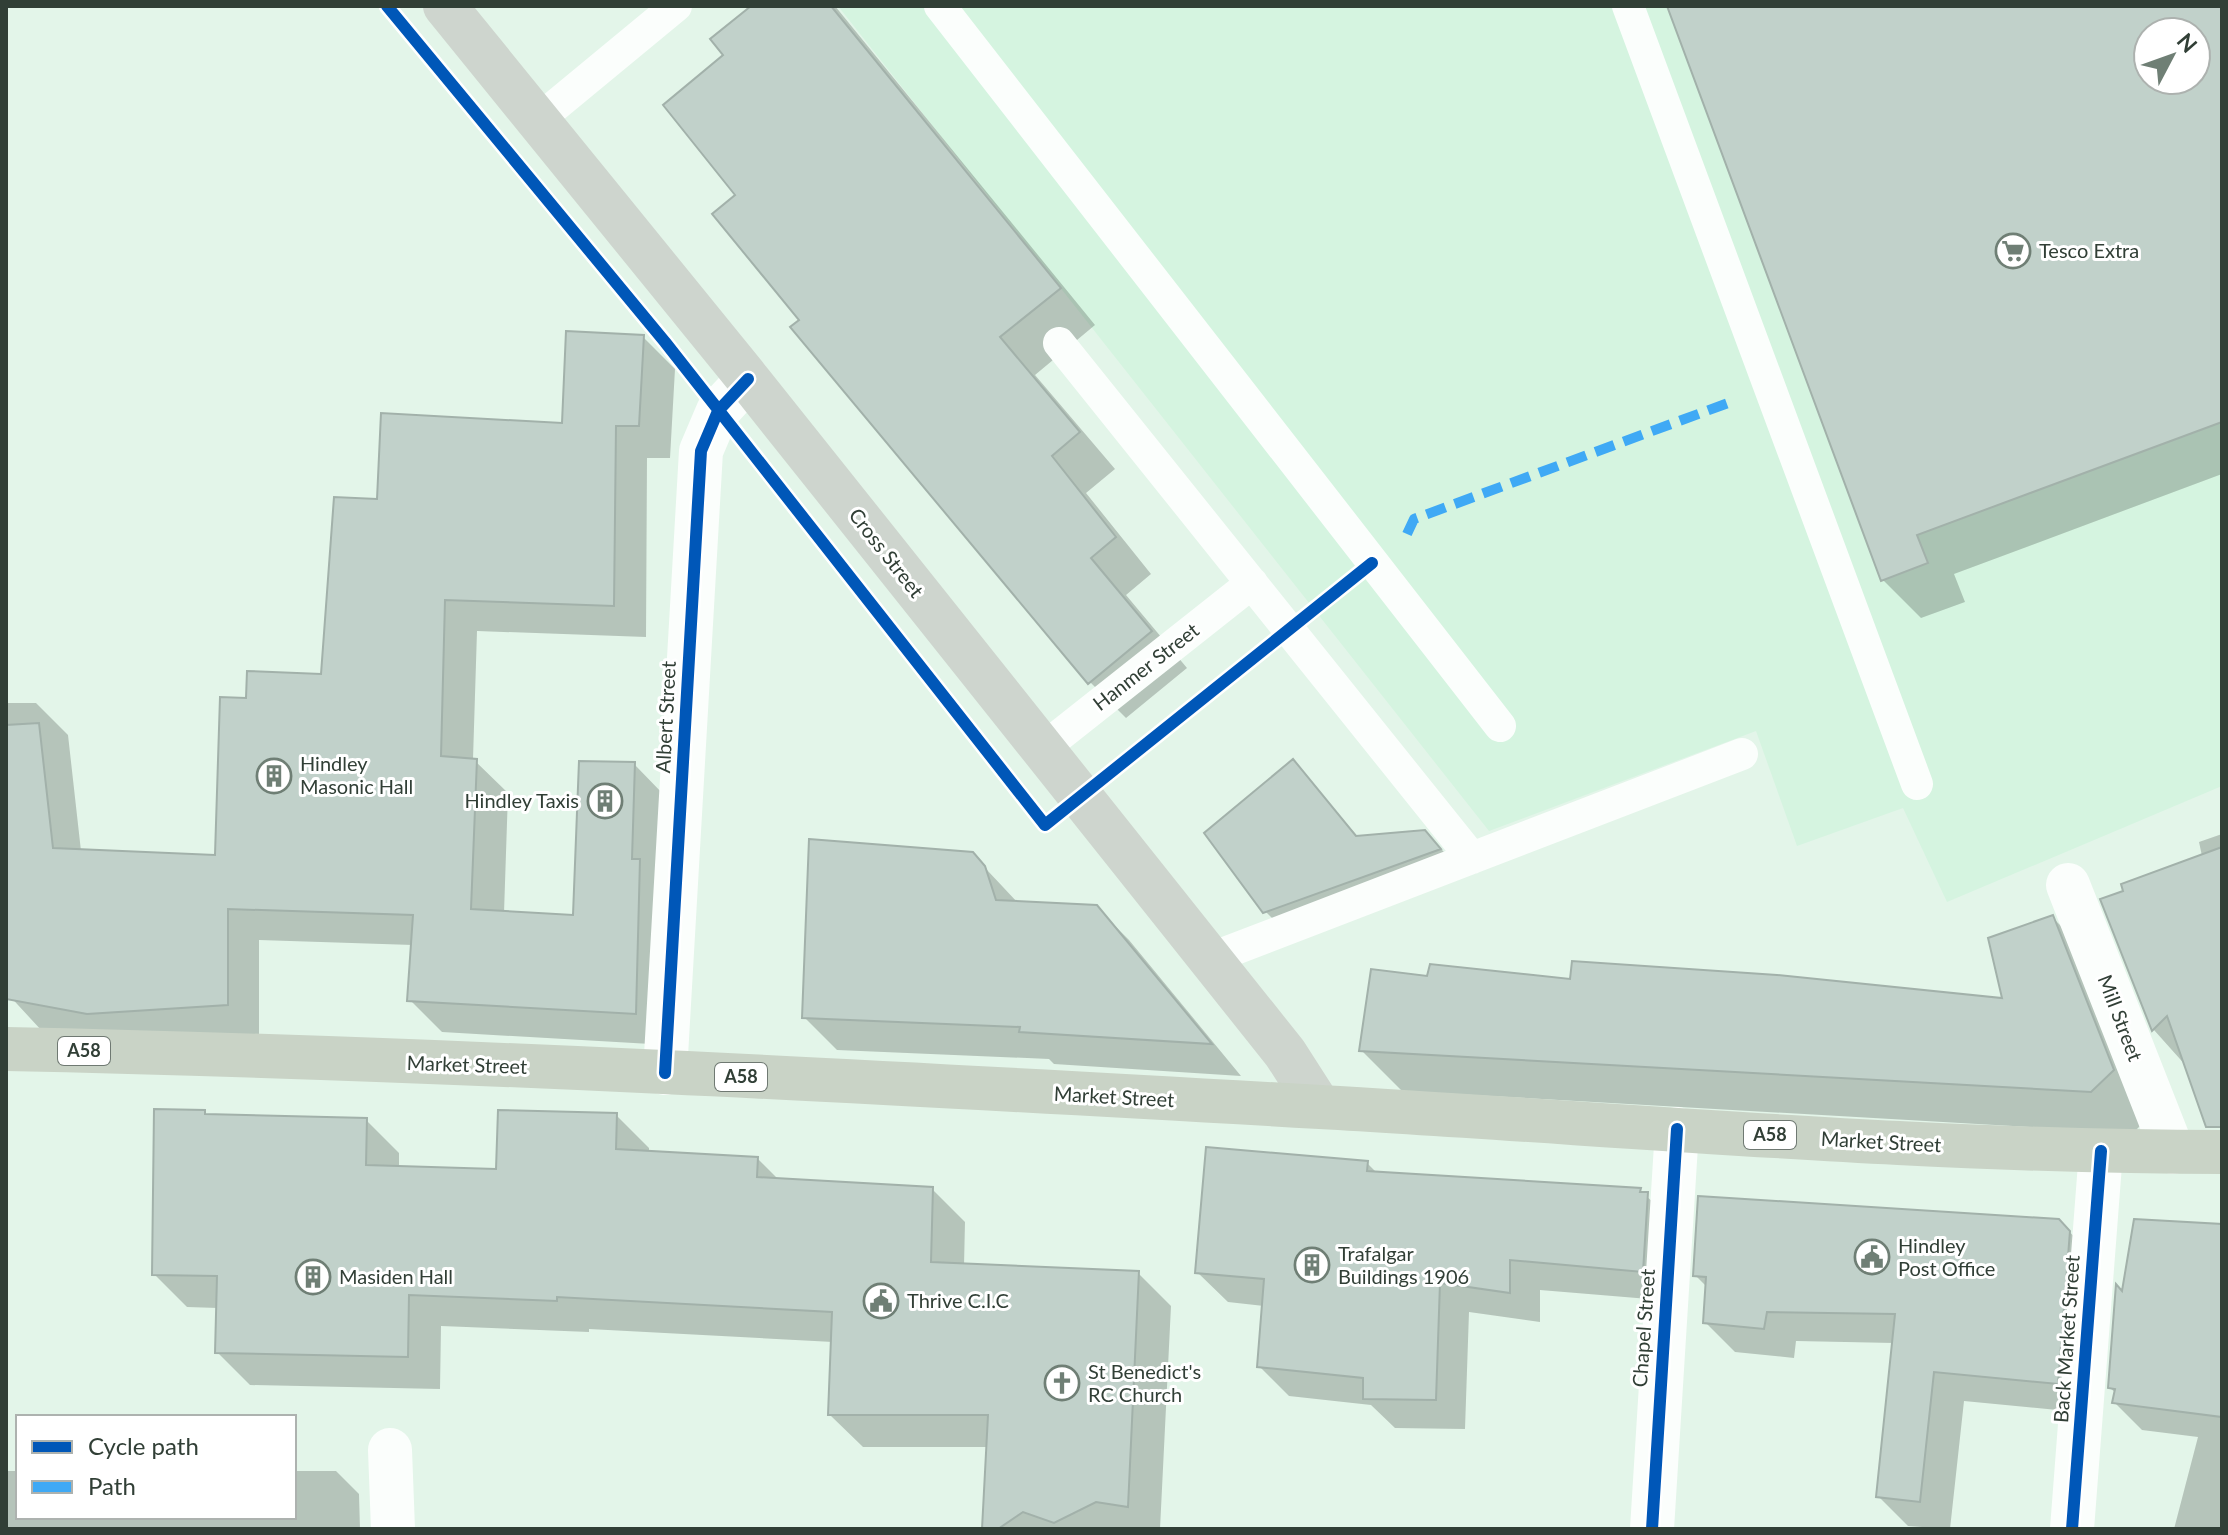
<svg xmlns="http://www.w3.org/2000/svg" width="2228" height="1535" font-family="Lato,sans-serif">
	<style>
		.built { fill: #d5f4e0; fill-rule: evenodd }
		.shadow { fill: #0003; fill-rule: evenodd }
		.building { fill: #c1d1ca; stroke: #a2b1aa; stroke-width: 2; fill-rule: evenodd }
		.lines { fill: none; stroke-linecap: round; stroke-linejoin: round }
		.lane { stroke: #fbfefc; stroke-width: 32 }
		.street { stroke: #fbfefc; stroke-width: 44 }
		.secondary { stroke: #ced5ce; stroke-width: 44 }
		.highway { stroke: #c9d3c6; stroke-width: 44 }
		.quiet { stroke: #3fa9f5; stroke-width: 10; stroke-dasharray: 20 10; stroke-linecap: butt }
		.cycleway-casing { stroke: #fff; stroke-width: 17 }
		.cycleway { stroke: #0057b8; stroke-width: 12 }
		.labels { text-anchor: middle; stroke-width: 6; stroke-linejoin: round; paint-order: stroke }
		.shield { fill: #fff; stroke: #6f7972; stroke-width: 2 }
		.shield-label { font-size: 18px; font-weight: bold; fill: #313f36 }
		.poi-label { font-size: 20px; fill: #313f36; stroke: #fff; text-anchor: start }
		.street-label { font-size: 20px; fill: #313f36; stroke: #fff }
	</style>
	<rect width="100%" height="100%" fill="#e3f5e9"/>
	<path class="built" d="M 838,6 L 2222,6 L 2222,786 L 1947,902 L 1903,808 L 1797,846 L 1756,731 L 1489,831 ZM 2148,32 L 2196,32 L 2196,80 L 2148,80 Z"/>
	<path class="shadow" d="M 754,6 L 835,6 L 1095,325 L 1035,375 L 1115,469 L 1086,493 L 1151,574 L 1126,595 L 1187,668 L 1126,718 L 1090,682 L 802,320 L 738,195 L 726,56 Z
		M 1669,6 L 2222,6 L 2222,474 L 1954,574 L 1965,602 L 1921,618 L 1883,580 ZM 2148,32 L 2196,32 L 2196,80 L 2148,80 Z
		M 643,337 L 675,369 L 670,458 L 647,458 L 646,637 L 477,631 L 473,759 L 508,793 L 504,913 L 575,917 L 634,764 L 666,797 L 668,1045 L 442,1032 L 410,1000 L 413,945 L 259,940 L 259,1037 L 42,1031 L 6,992 L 6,703 L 36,703 L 68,735 L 81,851 L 217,857 L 248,700 L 323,676 L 379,501 L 564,425 Z
		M 1293,762 L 1359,838 L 1424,832 L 1447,855 L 1288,934 L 1265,911 Z
		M 2222,834 L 2222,1106 L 2154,1030 L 2103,900 L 2202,856 L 2199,842 Z
		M 972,854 L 1018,903 L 1096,907 L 1129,940 L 1241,1076 L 1054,1064 L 1049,1059 L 837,1050 L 804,1017 Z
		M 2053,918 L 2094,959 L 2154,1112 L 2133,1133 L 1402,1091 L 1361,1050 L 1429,979 L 1572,981 L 2005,1000 Z
		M 204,1112 L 208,1116 L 366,1120 L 399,1153 L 399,1168 L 498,1171 L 616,1115 L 649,1148 L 649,1153 L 757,1158 L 779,1180 L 932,1189 L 965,1222 L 964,1266 L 1138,1273 L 1171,1306 L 1160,1529 L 984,1529 L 988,1447 L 863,1447 L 830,1415 L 833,1342 L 589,1329 L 589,1332 L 441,1326 L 440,1389 L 250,1385 L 217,1352 L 218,1308 L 187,1307 L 154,1274 Z
		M 1367,1163 L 1377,1173 L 1640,1190 L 1677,1225 L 1673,1301 L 1540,1290 L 1540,1322 L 1469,1312 L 1465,1429 L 1395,1428 L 1371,1405 L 1289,1396 L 1259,1366 L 1264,1306 L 1228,1302 L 1197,1272 Z
		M 2059,1221 L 2089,1252 L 2088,1413 L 1964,1401 L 1950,1529 L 1908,1526 L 1878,1496 L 1894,1343 L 1796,1341 L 1794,1358 L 1735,1352 L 1705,1322 L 1707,1287 L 1695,1275 Z
		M 2222,1227 L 2222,1529 L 2174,1529 L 2198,1437 L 2142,1430 L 2114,1402 L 2116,1393 L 2110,1388 L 2123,1294 Z
		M 6,1471 L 18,1471 L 18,1517 L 294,1517 L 294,1471 L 336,1471 L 359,1494 L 360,1529 L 6,1529 Z"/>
	<path class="building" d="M 751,6 L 831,6 L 1061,288 L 1000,337 L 1080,432 L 1052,456 L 1116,537 L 1091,558 L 1152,631 L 1088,684 L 790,327 L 799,320 L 712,214 L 735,195 L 663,105 L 723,55 L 710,39 Z
		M 1667,6 L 2222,6 L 2222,422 L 1917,535 L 1928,563 L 1881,581 ZM 2148,32 L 2196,32 L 2196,80 L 2148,80 Z
		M 566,331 L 644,335 L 639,426 L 616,426 L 614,606 L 445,600 L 441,756 L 477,759 L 471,909 L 573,915 L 579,761 L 635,762 L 632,859 L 640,859 L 636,1014 L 407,1001 L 413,915 L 228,909 L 228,1005 L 87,1014 L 6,999 L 6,725 L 39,723 L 53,848 L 215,855 L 220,697 L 246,698 L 247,671 L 321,674 L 334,497 L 377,499 L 381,413 L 562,423 Z
		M 1293,759 L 1356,836 L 1425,830 L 1441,849 L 1263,913 L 1204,833 Z
		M 809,839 L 973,852 L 985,866 L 996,900 L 1097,905 L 1212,1044 L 1019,1032 L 1020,1027 L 802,1018 Z
		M 2222,847 L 2222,1127 L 2206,1127 L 2167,1016 L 2152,1031 L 2100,899 L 2123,891 L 2121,884 Z
		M 2053,915 L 2114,1070 L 2091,1092 L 1359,1051 L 1371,969 L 1427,976 L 1430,964 L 1570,979 L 1572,961 L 1777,975 L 2002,998 L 1988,938 Z
		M 154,1109 L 205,1110 L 205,1114 L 367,1118 L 366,1165 L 496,1169 L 498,1110 L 617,1113 L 616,1149 L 758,1157 L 757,1177 L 933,1187 L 931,1262 L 1139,1271 L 1128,1507 L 1096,1502 L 1054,1523 L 1023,1512 L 998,1529 L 982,1529 L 988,1415 L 828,1415 L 832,1312 L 557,1297 L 557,1301 L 409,1295 L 408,1357 L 215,1353 L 217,1276 L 152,1275 Z
		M 1206,1147 L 1368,1161 L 1367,1171 L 1641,1188 L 1640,1192 L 1648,1192 L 1643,1272 L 1510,1260 L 1510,1293 L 1440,1283 L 1436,1400 L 1363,1399 L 1363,1378 L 1257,1367 L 1264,1279 L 1195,1273 Z
		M 1698,1196 L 2059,1219 L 2070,1231 L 2058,1384 L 1934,1372 L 1920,1502 L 1876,1497 L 1895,1314 L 1767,1312 L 1764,1329 L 1703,1323 L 1706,1277 L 1693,1276 Z
		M 2134,1219 L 2222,1224 L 2222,1417 L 2112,1403 L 2115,1389 L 2108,1388 L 2116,1284 L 2122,1291 Z"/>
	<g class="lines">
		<path class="lane" d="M 940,6 L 1500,726
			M 1628,6 L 1917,784
			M 538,120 L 676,6
			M 1059,343 L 1472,858
			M 1041,750 L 1252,583
			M 1209,959 L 1742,754"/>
		<path class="street" d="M 2068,885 L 2173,1152
			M 665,1073 L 701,451 L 718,411 L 748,379
			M 390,1450 L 393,1529
			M 1652,1529 L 1677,1129
			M 2072,1529 L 2101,1151"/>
		<path class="secondary" d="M 445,6 L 748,379 L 1285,1053 L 1319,1106"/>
		<path class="highway" d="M 6,1049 C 444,1058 883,1082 1320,1107 C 1621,1124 1921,1152 2222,1152"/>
		<path class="quiet" d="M 1407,534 L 1414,519 L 1728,403"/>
		<g class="cycleway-casing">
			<path id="cycleway" d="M 387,6 L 665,342 L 1045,825 L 1372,563
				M 665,1073 L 701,451 L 718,411 L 748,379
				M 1652,1529 L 1677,1129
				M 2072,1529 L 2101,1151"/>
		</g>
		<use href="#cycleway" class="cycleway"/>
	</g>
	<defs>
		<g id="supermarket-ring" transform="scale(1.8)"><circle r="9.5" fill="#fff" stroke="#6f7f75" stroke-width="1.5"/><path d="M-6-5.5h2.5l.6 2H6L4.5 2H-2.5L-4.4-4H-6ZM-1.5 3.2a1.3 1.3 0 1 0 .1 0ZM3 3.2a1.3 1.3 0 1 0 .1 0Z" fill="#6f7f75"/></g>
		<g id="building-ring" transform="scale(1.8)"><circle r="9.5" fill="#fff" stroke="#6f7f75" stroke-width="1.5"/><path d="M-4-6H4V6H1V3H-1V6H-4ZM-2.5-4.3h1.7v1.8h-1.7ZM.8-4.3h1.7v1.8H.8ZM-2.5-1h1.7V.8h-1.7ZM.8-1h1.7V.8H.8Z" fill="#6f7f75"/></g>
		<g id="civic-ring" transform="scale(1.8)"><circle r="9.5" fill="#fff" stroke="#6f7f75" stroke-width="1.5"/><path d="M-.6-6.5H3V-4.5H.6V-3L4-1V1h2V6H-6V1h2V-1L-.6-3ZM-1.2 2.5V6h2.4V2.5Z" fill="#6f7f75"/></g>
		<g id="church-ring" transform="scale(1.8)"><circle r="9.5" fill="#fff" stroke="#6f7f75" stroke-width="1.5"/><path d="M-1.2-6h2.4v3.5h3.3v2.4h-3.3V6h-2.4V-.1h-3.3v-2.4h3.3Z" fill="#6f7f75"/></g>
	</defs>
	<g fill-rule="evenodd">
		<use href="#supermarket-ring" x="2013" y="251"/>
		<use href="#building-ring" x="274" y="776"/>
		<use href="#building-ring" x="605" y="801"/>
		<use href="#civic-ring" x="1872" y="1257"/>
		<use href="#building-ring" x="1312" y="1265"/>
		<use href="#building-ring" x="313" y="1277"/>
		<use href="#civic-ring" x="881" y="1301"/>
		<use href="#church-ring" x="1062" y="1383"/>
	</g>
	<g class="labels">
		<g class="shield">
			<rect x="58" y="1037" width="52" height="28" rx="6"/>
			<rect x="715" y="1063" width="52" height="28" rx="6"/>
			<rect x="1744" y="1121" width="52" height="28" rx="6"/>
		</g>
		<g class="shield-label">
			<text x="84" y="1057">A58</text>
			<text x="741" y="1083">A58</text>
			<text x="1770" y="1141">A58</text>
		</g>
		<g class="poi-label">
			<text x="2039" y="258">Tesco Extra</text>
			<text x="300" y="771">Hindley<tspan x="300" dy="23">Masonic Hall</tspan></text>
			<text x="579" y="808" text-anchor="end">Hindley Taxis</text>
			<text x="1898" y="1253">Hindley<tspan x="1898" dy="23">Post Office</tspan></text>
			<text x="1338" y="1261">Trafalgar<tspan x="1338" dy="23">Buildings 1906</tspan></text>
			<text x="339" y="1284">Masiden Hall</text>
			<text x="907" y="1308">Thrive C.I.C</text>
			<text x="1088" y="1379">St Benedict's<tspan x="1088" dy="23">RC Church</tspan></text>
		</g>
		<g class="street-label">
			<text transform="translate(886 553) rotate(52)" y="7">Cross Street</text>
			<text transform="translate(1146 667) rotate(-38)" y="7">Hanmer Street</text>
			<text transform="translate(666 717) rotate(-87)" y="7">Albert Street</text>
			<text transform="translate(2120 1018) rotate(69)" y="7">Mill Street</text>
			<text transform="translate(467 1065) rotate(2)" y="7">Market Street</text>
			<text transform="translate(1114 1097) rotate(3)" y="7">Market Street</text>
			<text transform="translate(1881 1142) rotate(3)" y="7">Market Street</text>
			<text transform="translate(1644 1328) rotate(-86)" y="7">Chapel Street</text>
			<text transform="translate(2067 1339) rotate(-86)" y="7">Back Market Street</text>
		</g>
	</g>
	<rect width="2228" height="1535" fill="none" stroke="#313f36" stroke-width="16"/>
	<rect x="16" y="1415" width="280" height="104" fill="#ffffff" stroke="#adb2af" stroke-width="2"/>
	<rect x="32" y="1441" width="40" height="12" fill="#0057b8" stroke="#adb2af" stroke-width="2"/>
	<text x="88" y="1455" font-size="24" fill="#313f36">Cycle path</text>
	<rect x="32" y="1481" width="40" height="12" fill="#3fa9f5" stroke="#adb2af" stroke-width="2"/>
	<text x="88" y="1495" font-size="24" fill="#313f36">Path</text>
	<g transform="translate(2172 56) rotate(49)"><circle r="38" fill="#ffffff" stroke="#adb2af" stroke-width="2"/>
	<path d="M0-6L14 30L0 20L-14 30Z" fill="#6f7f75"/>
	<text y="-12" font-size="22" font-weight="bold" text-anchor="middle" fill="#313f36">N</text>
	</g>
</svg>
